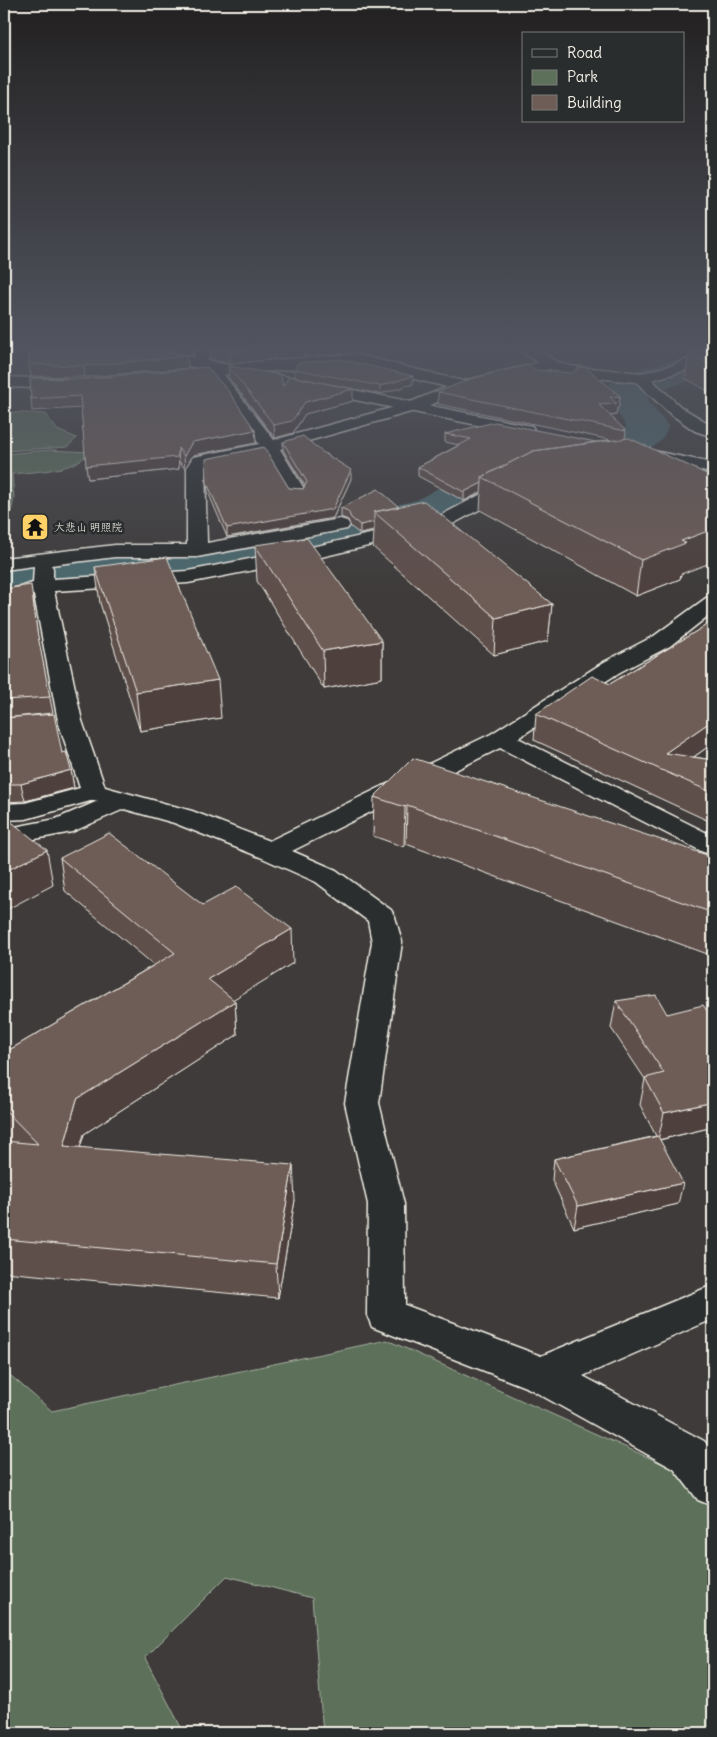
<svg xmlns="http://www.w3.org/2000/svg" width="717" height="1737" font-family="Delius,'Klee One',sans-serif">
	<style>
		.green { fill: #5c705a; stroke: #a8b0a1 }
		.lines { fill: none; stroke-linecap: round; stroke-linejoin: round }
		.river { fill: #4b696e; fill-rule: evenodd }
		.minor-casing { stroke: #f4f1e8; stroke-width: 3 }
		.major-casing { stroke: #f4f1e8; stroke-width: 3 }
		.minor { fill: #2a2d2e; fill-rule: evenodd }
		.major { fill: #2a2d2e; fill-rule: evenodd }
		.wall { fill: #5f4f4b; stroke: #f4f1e8 }
		.shaded-wall { fill: #4d403d; stroke: #f4f1e8 }
		.building { fill: #6e5c57; stroke: #f4f1e8 }
		.labels { text-anchor: middle; stroke-width: 5; stroke-linejoin: round; paint-order: stroke }
		.far-poi-label { font-size: 11px; fill: #f4f1e8; stroke: #2a2d2e; text-anchor: start }
	</style>
	<rect width="100%" height="100%" fill="#3e3b3a"/>
	<filter id="ink" filterUnits="userSpaceOnUse"><feTurbulence type="fractalNoise" baseFrequency=".02" numOctaves="2"/><feDisplacementMap in="SourceGraphic" scale="10" xChannelSelector="R" yChannelSelector="G"/><feConvolveMatrix kernelMatrix="1 2 1 2 8 2 1 2 1" color-interpolation-filters="sRGB"/></filter>
	<g filter="url(#ink)">
		<path class="green" d="M 4,412 L 46,414 L 57,430 L 77,438 L 67,447 L 4,451 Z
			M 50,450 L 89,452 C 75,472 35,471 12,474 L 14,498 L 10,517 L 4,518 L 4,454 Z
			M 387,1340 L 685,1474 L 713,1509 L 713,1733 L 323,1733 L 312,1598 L 227,1576 L 145,1658 L 184,1733 L 4,1733 L 4,1370 L 52,1411 Z"/>
		<g class="lines">
			<path class="river" d="M 713,352 L 713,374 L 646,394 L 650,403 L 668,426 C 662,450 638,456 616,451 L 610,442 L 616,433 L 627,427 L 611,404 L 607,388 C 621,367 687,358 713,352 Z
				M 540,454 L 555,458 L 561,467 L 555,476 L 508,484 L 448,520 L 432,524 L 250,568 L 162,582 L 122,576 L 83,576 L 4,587 L 4,557 L 83,548 L 122,548 L 162,552 L 250,540 L 417,500 L 481,464 Z"/>
			<g class="minor-casing">
				<path id="minor" d="M 197,347 L 212,347 L 205,367 L 195,367 L 192,364 Z
					M 517,347 L 535,347 L 555,361 L 569,366 L 641,373 L 673,365 L 713,349 L 713,358 L 683,371 L 652,380 L 681,407 L 713,426 L 713,437 L 695,431 L 669,413 L 636,382 L 566,375 L 549,369 L 469,389 L 418,410 L 280,449 L 306,492 L 303,496 L 291,496 L 265,453 L 205,466 L 207,543 L 340,519 L 347,521 L 350,525 L 347,529 L 197,557 L 115,557 L 51,565 L 53,568 L 53,579 L 188,571 L 321,545 L 432,520 L 508,480 L 520,480 L 523,484 L 520,488 L 445,528 L 321,557 L 188,583 L 54,591 L 82,721 L 105,787 L 192,811 L 269,841 L 491,734 L 604,662 L 654,636 L 706,598 L 713,596 L 713,612 L 670,646 L 620,672 L 518,738 L 713,836 L 713,854 L 703,852 L 500,748 L 292,851 L 336,870 L 391,910 L 395,917 L 402,942 L 379,1103 L 404,1204 L 405,1305 L 541,1356 L 713,1285 L 713,1319 L 583,1376 L 704,1441 L 713,1452 L 713,1506 L 698,1500 L 674,1469 L 528,1388 L 372,1327 L 367,1315 L 368,1204 L 345,1103 L 372,942 L 368,921 L 316,882 L 260,857 L 174,823 L 124,809 L 72,832 L 4,845 L 4,829 L 56,819 L 98,801 L 94,800 L 26,819 L 4,820 L 4,804 L 25,803 L 80,788 L 58,721 L 34,595 L 4,604 L 4,591 L 33,583 L 34,566 L 4,570 L 4,558 L 115,545 L 187,545 L 187,466 L 193,457 L 259,444 L 231,403 L 209,377 L 175,382 L 167,377 L 170,374 L 253,362 L 354,354 L 463,381 L 538,363 ZM 354,364 L 447,387 L 406,404 L 274,440 L 224,375 Z
					M 4,377 L 67,379 L 75,384 L 67,389 L 4,387 Z"/>
			</g>
			<g class="major-casing">
				<path id="major" d="M 109,347 L 140,347 L 526,425 L 532,426 L 534,430 L 532,434 L 526,435 L 116,351 Z
					M 644,449 L 713,463 L 713,473 L 638,458 L 635,454 L 638,450 Z"/>
			</g>
			<use href="#minor" class="minor"/>
			<use href="#major" class="major"/>
		</g>
		<path class="wall" d="M 151,347 L 195,347 L 192,356 Z
			M 209,347 L 275,359 L 231,364 L 210,359 Z
			M 713,349 L 713,394 L 685,378 L 689,353 Z
			M 187,356 L 188,368 L 85,377 L 31,376 L 29,364 Z
			M 228,366 L 283,386 L 353,401 L 305,414 L 293,433 L 275,438 L 229,378 Z
			M 295,369 L 413,384 L 380,394 L 295,377 Z
			M 30,378 L 255,430 L 256,443 L 193,455 L 185,469 L 179,461 L 179,469 L 88,479 L 81,408 L 32,411 L 31,399 Z
			M 438,392 L 620,396 L 619,407 L 617,408 L 616,415 L 610,416 L 626,431 L 625,439 L 681,574 L 680,579 L 636,596 L 480,510 L 481,492 L 464,501 L 418,476 L 418,467 L 459,445 L 445,442 L 445,434 L 596,442 L 611,440 L 438,404 Z
			M 283,442 L 351,479 L 333,518 L 227,537 L 208,492 L 207,483 L 303,489 L 305,486 L 283,450 Z
			M 399,507 L 552,604 L 548,641 L 494,655 L 373,547 L 374,531 L 360,534 L 351,527 L 348,520 L 341,517 L 341,508 Z
			M 255,545 L 382,641 L 382,678 L 324,689 L 257,581 Z
			M 95,567 L 221,718 L 140,731 L 100,603 Z
			M 4,589 L 33,601 L 38,638 L 53,713 L 4,718 L 62,753 L 71,770 L 74,788 L 25,801 L 4,802 L 4,803 Z
			M 713,621 L 713,743 L 694,757 L 713,760 L 713,823 L 534,740 L 536,714 L 610,684 Z
			M 374,797 L 713,857 L 713,956 L 406,844 L 404,847 L 373,836 Z
			M 60,858 L 203,905 L 293,963 L 233,999 L 235,1001 L 237,1035 L 84,1134 L 80,1147 L 295,1200 L 278,1298 L 4,1272 L 4,1141 L 10,1141 L 4,1135 L 4,1053 L 154,965 L 65,891 Z
			M 616,1001 L 667,1014 L 713,1019 L 713,1127 L 660,1140 L 678,1204 L 574,1228 L 552,1180 L 554,1159 L 656,1136 L 640,1105 L 645,1079 L 611,1028 Z"/>
		<path class="shaded-wall" d="M 192,347 L 195,347 L 192,356 Z
			M 306,347 L 349,347 L 346,353 L 306,357 Z
			M 275,348 L 275,359 L 231,364 L 230,352 Z
			M 187,356 L 188,368 L 85,377 L 84,366 Z
			M 413,376 L 413,384 L 380,394 L 380,386 Z
			M 353,389 L 353,401 L 305,414 L 293,433 L 275,438 L 274,425 L 305,402 Z
			M 620,396 L 619,407 L 617,408 L 616,415 L 598,417 L 599,405 L 610,397 Z
			M 255,430 L 256,443 L 193,455 L 185,469 L 184,456 L 192,442 Z
			M 178,448 L 179,469 L 88,479 L 86,466 Z
			M 351,470 L 351,479 L 333,518 L 227,537 L 227,528 Z
			M 482,483 L 481,492 L 464,501 L 464,492 Z
			M 374,522 L 374,531 L 360,534 L 360,525 Z
			M 713,529 L 713,562 L 681,574 L 680,579 L 636,596 L 641,560 L 681,541 Z
			M 552,604 L 548,641 L 494,655 L 496,618 Z
			M 382,641 L 382,678 L 324,689 L 323,651 Z
			M 218,680 L 221,718 L 140,731 L 136,692 Z
			M 713,720 L 713,743 L 670,774 L 665,753 Z
			M 71,770 L 74,788 L 25,801 L 21,784 Z
			M 407,805 L 406,844 L 404,847 L 405,807 Z
			M 47,850 L 53,885 L 4,911 L 4,872 Z
			M 292,929 L 293,963 L 211,1013 L 208,979 Z
			M 235,1001 L 237,1035 L 84,1134 L 71,1180 L 64,1146 L 77,1099 Z
			M 713,1102 L 713,1127 L 658,1140 L 664,1113 Z
			M 293,1165 L 295,1200 L 278,1298 L 276,1264 Z
			M 683,1183 L 678,1204 L 574,1228 L 578,1206 Z"/>
		<path class="building" d="M 33,347 L 144,347 L 187,356 L 84,366 L 29,364 L 29,355 Z
			M 209,347 L 274,347 L 275,348 L 230,352 Z
			M 713,349 L 713,366 L 689,353 Z
			M 340,359 L 413,376 L 380,386 L 295,369 L 298,363 Z
			M 527,365 L 536,370 L 572,373 L 579,367 L 586,367 L 620,396 L 610,397 L 617,404 L 599,405 L 626,431 L 438,392 L 470,379 Z
			M 228,366 L 281,375 L 283,386 L 289,376 L 353,389 L 305,402 L 292,421 L 274,425 Z
			M 207,367 L 229,392 L 255,430 L 192,442 L 184,456 L 178,448 L 178,457 L 86,466 L 80,396 L 31,399 L 30,378 L 84,379 Z
			M 495,422 L 596,442 L 533,451 L 482,477 L 482,483 L 464,492 L 418,467 L 471,439 L 445,434 Z
			M 303,436 L 321,451 L 351,470 L 333,509 L 227,528 L 207,483 L 206,459 L 264,447 L 289,488 L 303,489 L 307,482 L 283,442 Z
			M 629,438 L 713,477 L 713,529 L 681,541 L 686,543 L 641,560 L 482,477 L 533,451 Z
			M 378,489 L 399,507 L 374,512 L 374,522 L 360,525 L 351,518 L 348,511 L 341,508 Z
			M 424,501 L 552,604 L 496,618 L 374,512 Z
			M 307,538 L 382,641 L 323,651 L 255,545 Z
			M 167,557 L 218,680 L 136,692 L 95,567 Z
			M 31,585 L 37,631 L 50,697 L 4,700 L 4,589 Z
			M 713,621 L 713,720 L 665,753 L 713,760 L 713,793 L 536,714 L 592,676 L 610,684 Z
			M 54,714 L 62,753 L 66,752 L 71,770 L 21,784 L 4,784 L 4,718 Z
			M 413,758 L 713,857 L 713,913 L 407,805 L 405,807 L 374,797 Z
			M 4,816 L 47,850 L 4,872 Z
			M 109,833 L 203,905 L 236,887 L 292,929 L 208,979 L 235,1001 L 77,1099 L 64,1146 L 293,1165 L 276,1264 L 4,1239 L 4,1141 L 38,1144 L 4,1109 L 4,1053 L 175,953 L 60,858 Z
			M 656,995 L 667,1014 L 703,1005 L 713,1019 L 713,1102 L 664,1113 L 645,1078 L 664,1073 L 616,1001 Z
			M 658,1136 L 683,1183 L 578,1206 L 554,1159 Z"/>
	</g>
	<linearGradient id="sky" x2="0" y2="1"><stop stop-color="#222020"/><stop offset="0.59" stop-color="#525560"/><stop offset="1" stop-color="#525560" stop-opacity="0"/></linearGradient>
	<rect width="717" height="591" fill="url(#sky)"/>
	<defs>
		<g id="temple-square" transform="scale(1.4375)"><rect x="-9" y="-9" width="18" height="18" rx="4" fill="#ffd166" stroke="#2a2d2e"/><path d="M0-6L5-2H3V0L6.5 2.5H4V6H1.5V3h-3V6H-4V2.5H-6.5L-3 0V-2H-5Z" fill="#111"/></g>
	</defs>
	<g fill-rule="evenodd">
		<use href="#temple-square" x="35" y="527"/>
	</g>
	<g class="labels">
		<g class="far-poi-label">
			<text x="54" y="531">大悲山 明照院</text>
		</g>
	</g>
	<rect width="717" height="1737" fill="none" stroke="#2a2d2e" stroke-width="20"/>
	<rect x="10" y="10" width="697" height="1717" fill="none" stroke="#f4f1e8" stroke-width="2" filter="url(#ink)"/>
	<rect x="522" y="32" width="162" height="90" fill="#2a2d2e" stroke="#7b7b78"/>
	<rect x="532" y="49" width="25" height="8" fill="#2a2d2e" stroke="#7b7b78"/>
	<text x="567" y="58" font-size="15" fill="#f4f1e8">Road</text>
	<rect x="532" y="70" width="25" height="15" fill="#5c705a" stroke="#7b7b78"/>
	<text x="567" y="82" font-size="15" fill="#f4f1e8">Park</text>
	<rect x="532" y="95" width="25" height="15" fill="#6e5c57" stroke="#7b7b78"/>
	<text x="567" y="108" font-size="15" fill="#f4f1e8">Building</text>
</svg>
